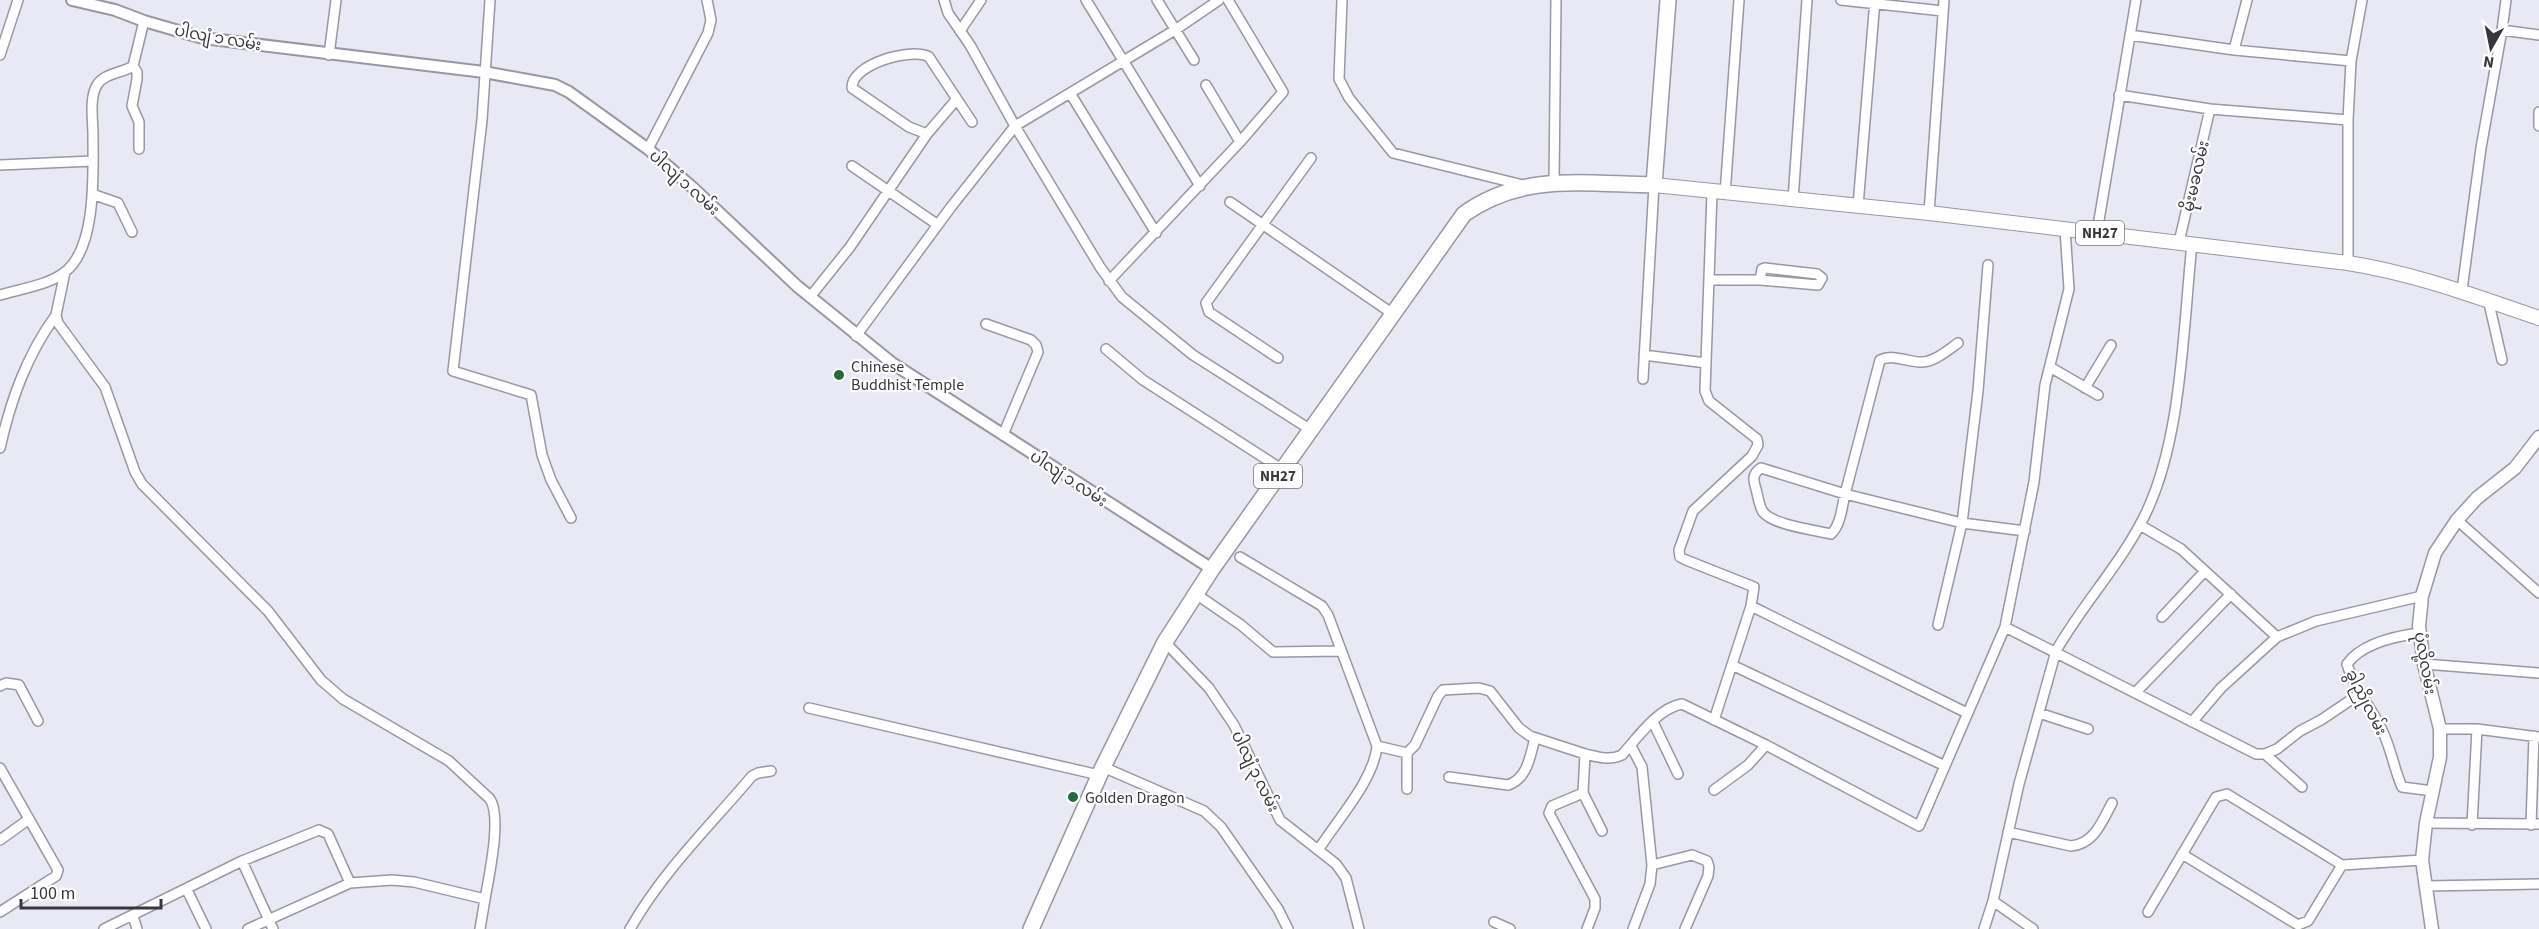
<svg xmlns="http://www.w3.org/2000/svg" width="2539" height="929" font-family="'Source Sans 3','Noto Sans Myanmar',sans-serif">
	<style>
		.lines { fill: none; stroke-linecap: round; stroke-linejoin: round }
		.minor-casing { stroke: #9897a2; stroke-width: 12 }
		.tertiary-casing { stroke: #9897a2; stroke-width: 14 }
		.secondary-casing { stroke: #9897a2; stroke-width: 15 }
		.primary-casing { stroke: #9897a2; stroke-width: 16 }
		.trunk-casing { stroke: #9897a2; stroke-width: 18 }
		.minor { stroke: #fff; stroke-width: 9 }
		.tertiary { stroke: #fff; stroke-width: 10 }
		.secondary { stroke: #fff; stroke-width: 12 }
		.primary { stroke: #fff; stroke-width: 14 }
		.trunk { stroke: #fff; stroke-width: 15 }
		.poi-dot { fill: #236c3a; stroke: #fff; stroke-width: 2 }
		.labels { text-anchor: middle; stroke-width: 4.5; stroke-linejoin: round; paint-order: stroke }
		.shield { fill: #fff; stroke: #747376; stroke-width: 1.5 }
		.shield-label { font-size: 15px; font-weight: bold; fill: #38373c }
		.street-label { font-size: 16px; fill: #38373c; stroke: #fff }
		.poi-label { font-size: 16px; fill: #38373c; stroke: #fff; text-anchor: start }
	</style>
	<rect width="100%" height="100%" fill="#e9e9f5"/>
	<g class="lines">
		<g class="minor-casing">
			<path id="minor" d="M 490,0 L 482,120 L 453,371 L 531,395 L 542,455 L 551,480 L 571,518
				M 944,0 L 948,13 L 970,45 L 1015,126 L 1100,267 L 1122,297 L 1193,355 L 1311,430
				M 1086,0 L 1200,186
				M 1157,0 L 1194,60
				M 1342,0 L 1339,79 L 1349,98 L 1393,153 L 1523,185
				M 1841,0 L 1943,11
				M 2502,30 L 2506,0
				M 960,31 L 981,0
				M 2130,35 L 2234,50 L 2351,61
				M 2234,50 L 2247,0
				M 0,55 L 18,0
				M 329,55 L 336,0
				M 133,66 L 137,72 L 137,79 L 132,106 L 139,122 L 139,149
				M 1206,85 L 1240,142
				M 1070,93 L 1156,233
				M 2119,95 L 2210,109 L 2348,120
				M 2539,112 L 2539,126
				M 927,134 L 909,127 L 852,88 C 851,64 912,47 929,57 L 972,122
				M 648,149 L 708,33 L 711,20 L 707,0
				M 0,165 L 93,161
				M 852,166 L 938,225
				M 1554,183 L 1556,0
				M 1712,193 L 1705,391 L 1709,401 L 1757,439 L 1758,445 L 1752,456 L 1693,511 L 1679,550 L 1680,557 L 1686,560 L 1754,587 L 1751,606 L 1714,720
				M 92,194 L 118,203 L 132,232
				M 1725,194 L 1739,0
				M 1793,200 L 1807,0
				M 1230,202 L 1393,314
				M 1858,206 L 1875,0
				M 1929,213 L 1944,0
				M 2097,232 L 2136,0
				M 2179,242 L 2210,109
				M 2348,263 L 2348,120 L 2351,61 L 2362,0
				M 65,272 L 56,315 L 58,323 L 105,387 L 135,472 L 142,484 L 268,611 L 321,680 L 343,699 L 449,761 L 490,799 C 502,817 489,876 485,899
				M 1709,280 L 1760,280 L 1818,285 L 1822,278 L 1817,274 L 1765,268 L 1762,269 L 1760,280
				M 1109,281 L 1240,142 L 1283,92 L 1228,0
				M 2462,290 L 2481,148 L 2502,30 L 2539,35
				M 0,295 C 20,289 49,285 65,272 C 97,247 93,172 93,135 C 93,120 89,98 97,85 C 104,73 123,73 133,66 L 144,21
				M 810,297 L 850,247 L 927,134 L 956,100
				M 2488,299 L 2502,360
				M 986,324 L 1031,340 L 1036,345 L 1038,352 L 1003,435
				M 856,336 L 951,207 L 1015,126 L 1175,30 L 1219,0
				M 1958,343 C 1947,351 1933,363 1919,362 C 1905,361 1893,354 1880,360 L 1845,494 C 1842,506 1841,525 1831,534 C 1815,530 1773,525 1763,512 C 1759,506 1758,496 1756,489 C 1753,480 1752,474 1761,468 L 1845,494 L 1962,523 L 2025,531
				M 1106,349 L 1143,380 L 1283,470
				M 1644,355 L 1706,363
				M 1278,358 L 1209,312 L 1206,303 L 1311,158
				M 2050,367 L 2098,395
				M 1643,379 L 1654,185
				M 2085,388 L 2111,345
				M 0,448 C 11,399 27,355 56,315
				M 2457,520 L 2539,593
				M 2140,525 L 2181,549 L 2277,637
				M 1240,557 L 1322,606 L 1328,615 L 1377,746 C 1374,780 1337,820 1319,849
				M 1196,594 L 1241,625 L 1273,652 L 1341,651
				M 1751,606 L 1967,713
				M 2162,617 L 2205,571
				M 1938,625 L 1962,523 L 1978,391 L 1988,265
				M 2005,627 L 2256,754 L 2265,754 L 2277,749 L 2300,731 L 2321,720 L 2361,693
				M 2420,633 C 2396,636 2362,643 2347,664 C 2354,688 2371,707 2382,730 C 2391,748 2394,769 2402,787 L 2433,791
				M 1165,642 L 1209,688 L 1234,725 L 1280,820 L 1336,864 L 1346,878 L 1359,929
				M 2424,664 L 2539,673
				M 1732,665 L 1943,765
				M 0,686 L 6,683 L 19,685 L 38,721
				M 2136,692 L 2231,594
				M 809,708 L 1099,775
				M 2039,713 L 2088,729
				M 1653,722 L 1678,774
				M 2192,722 L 2221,688 L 2277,637 L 2316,621 L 2422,596
				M 2440,729 L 2477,729 L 2539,737
				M 1377,746 L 1407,753
				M 1631,746 L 1642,767 L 1652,865 L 1650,884 L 1633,929
				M 2265,754 L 2302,787
				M 1103,767 L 1204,811 L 1221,827 L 1278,909 L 1288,929
				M 0,768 L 58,870 L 56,876 L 0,912
				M 1449,777 L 1508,785 C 1528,778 1530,756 1535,738
				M 1407,789 L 1407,753 L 1415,745 L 1438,696 L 1443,690 L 1479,688 L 1490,691 L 1519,728 L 1530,736 L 1585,754
				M 1714,790 L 1748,765 L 1766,745
				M 1583,793 L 1552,806 L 1549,813 L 1595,899 L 1595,908 L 1587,929
				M 2426,823 L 2539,824
				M 2472,825 L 2477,729
				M 2531,825 L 2534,736
				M 1602,831 L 1583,793 L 1585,754 C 1598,757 1609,761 1622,755 C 1637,738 1658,708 1682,704 L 1766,745 L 1919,826 L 2005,627 L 2034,482 L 2045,385 L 2069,289 L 2065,229
				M 2008,832 L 2071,846 C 2094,844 2102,822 2112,803
				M 0,840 L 29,819
				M 2182,854 L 2298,925 L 2308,921 L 2342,865
				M 242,861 L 273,929
				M 1652,865 L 1692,855 L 1707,861 L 1709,867 L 1708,876 L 1685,929
				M 2425,886 L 2539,884
				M 187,890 L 206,929
				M 1993,901 L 2033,929
				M 2148,912 L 2216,797 L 2227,794 L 2342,865 L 2422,860
				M 133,916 L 137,929
				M 1494,922 L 1510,929
				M 104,929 L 242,861 L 319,830 L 328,834 L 350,883
				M 248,929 L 350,883 L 392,880 L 414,882 L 485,899 L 480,929
				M 630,929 C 663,871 709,827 752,776 L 758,773 L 771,771
				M 1984,929 L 1993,901 L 2019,784 L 2056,651 C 2082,605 2120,565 2144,517 C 2182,442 2183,328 2192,244"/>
		</g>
		<g class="tertiary-casing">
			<path id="tertiary" d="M 72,0 L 115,10 L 144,21 L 203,38 L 484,72 L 555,85 L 569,92 L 648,149 L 692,187 L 797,286 L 892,363 L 1212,569"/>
		</g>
		<g class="secondary-casing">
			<path id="secondary" d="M 2432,929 L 2422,860 L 2426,823 L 2440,757 L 2440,729 L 2424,664 L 2419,626 L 2422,596 L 2435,553 L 2457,520 L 2477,498 L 2515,468 L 2539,437"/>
		</g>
		<g class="primary-casing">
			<path id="primary" d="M 1654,185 L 1929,213 L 2348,263 C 2417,274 2474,296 2539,318"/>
		</g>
		<g class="trunk-casing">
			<path id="trunk" d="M 1031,929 L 1103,767 L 1165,642 L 1212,569 L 1464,214 C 1523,172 1585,184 1654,185 L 1668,0"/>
		</g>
		<use href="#minor" class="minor"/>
		<use href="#tertiary" class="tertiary"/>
		<use href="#secondary" class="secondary"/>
		<use href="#primary" class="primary"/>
		<use href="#trunk" class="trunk"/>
	</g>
	<g class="poi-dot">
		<circle cx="839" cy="375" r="6"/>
		<circle cx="1073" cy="797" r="6"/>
	</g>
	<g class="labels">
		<g class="shield">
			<rect x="2076" y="221" width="48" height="24" rx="4.5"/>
			<rect x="1254" y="464" width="48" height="24" rx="4.5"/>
		</g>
		<g class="shield-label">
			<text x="2100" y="238">NH27</text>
			<text x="1278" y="481">NH27</text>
		</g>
		<g class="street-label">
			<text transform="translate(218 37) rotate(10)" y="6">ပါလျံ ၁ လမ်း</text>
			<text transform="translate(2195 176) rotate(-77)" y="6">မိုးမခလမ်း</text>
			<text transform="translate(685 182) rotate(42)" y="6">ပါလျံ ၁ လမ်း</text>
			<text transform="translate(1069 478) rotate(33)" y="6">ပါလျံ ၁ လမ်း</text>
			<text transform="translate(2426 663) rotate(80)" y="6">ပုံလို့လမ်း</text>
			<text transform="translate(2367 702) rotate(63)" y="6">ခွါညိုလမ်း</text>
			<text transform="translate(1256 771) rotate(64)" y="6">ပါလျံ ၃ လမ်း</text>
		</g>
		<g class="poi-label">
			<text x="851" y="372">Chinese<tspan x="851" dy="18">Buddhist Temple</tspan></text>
			<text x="1085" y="803">Golden Dragon</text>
		</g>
	</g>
	<g transform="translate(2491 48) rotate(189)" stroke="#ffffff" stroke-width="4.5" paint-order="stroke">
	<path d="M0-4.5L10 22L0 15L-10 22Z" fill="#38373c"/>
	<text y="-9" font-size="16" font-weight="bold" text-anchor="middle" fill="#38373c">N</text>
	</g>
	<path d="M21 899v9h140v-9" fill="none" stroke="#38373c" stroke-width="3"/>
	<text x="30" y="899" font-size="18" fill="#38373c" stroke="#ffffff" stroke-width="4.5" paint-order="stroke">100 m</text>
</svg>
